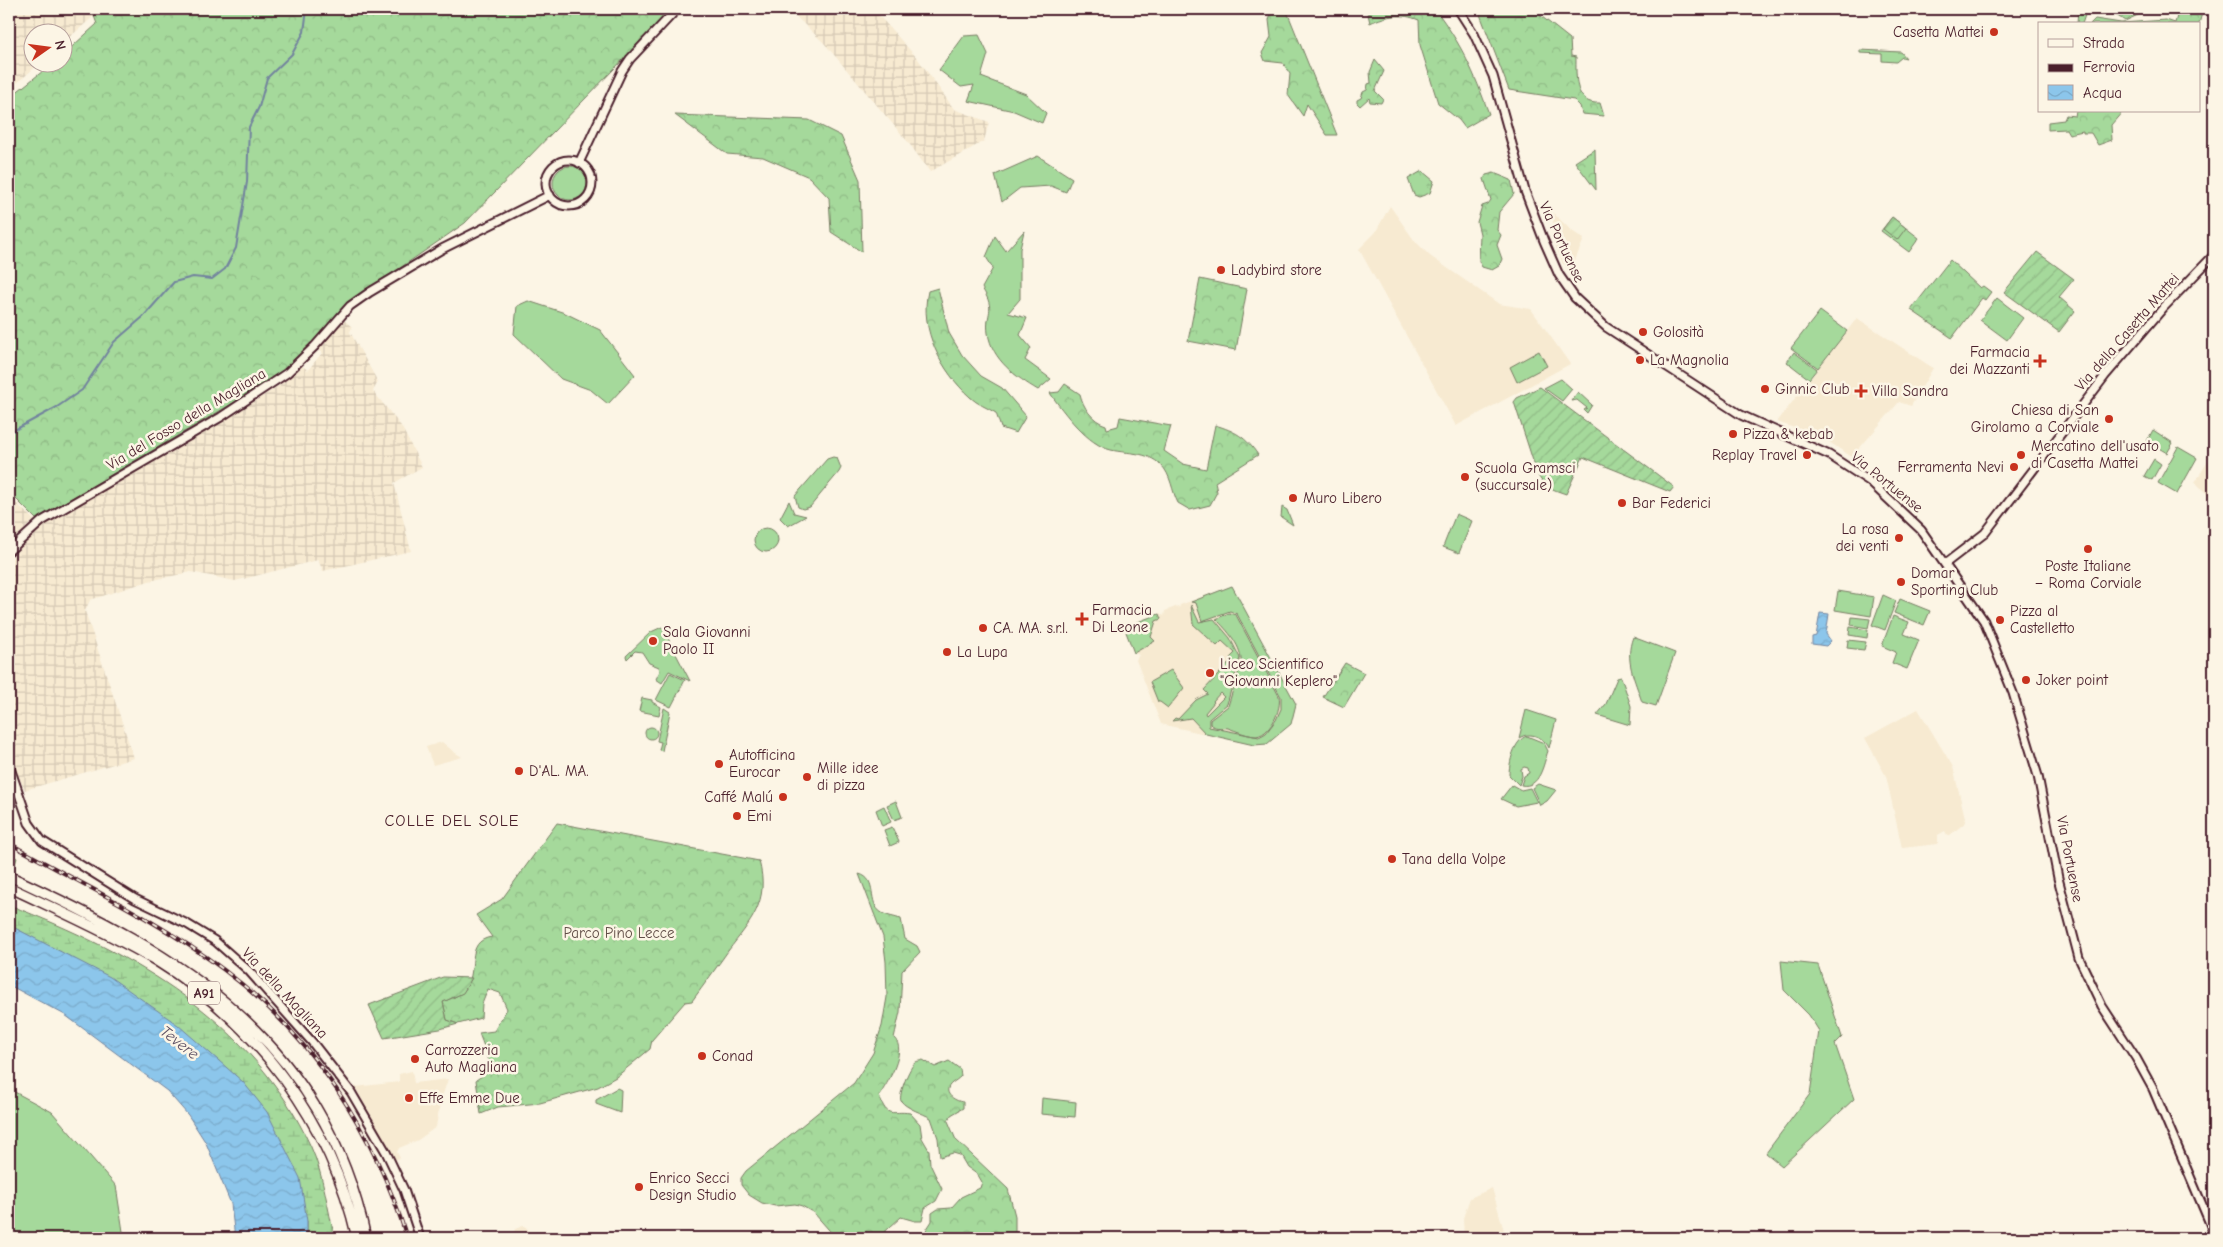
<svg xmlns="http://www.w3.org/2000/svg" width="2223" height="1247" font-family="'Comic Neue',sans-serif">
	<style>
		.built { fill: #f7ead1 }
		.industrial { fill: url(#industrial-grid) }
		.grass { fill: #a5d99b; stroke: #787c63; fill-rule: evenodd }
		.forest { fill: url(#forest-crowns); stroke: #787c63 }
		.wetland { fill: url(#wetland-marsh); stroke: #787c63 }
		.garden { fill: url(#garden-furrows); stroke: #787c63 }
		.water { fill: url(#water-waves); stroke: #72839e }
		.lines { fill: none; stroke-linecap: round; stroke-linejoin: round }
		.stream { stroke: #72839e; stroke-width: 2 }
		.secondary-casing { stroke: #4a1f2b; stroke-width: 11 }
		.highway-casing { stroke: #4a1f2b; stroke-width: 12 }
		.secondary { stroke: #fcf5e5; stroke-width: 7 }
		.highway { stroke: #fcf5e5; stroke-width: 9 }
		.rail-casing { stroke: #4a1f2b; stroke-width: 4 }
		.rail { stroke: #fcf5e5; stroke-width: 2; stroke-dasharray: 5.5; stroke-linecap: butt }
		.poi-dot { fill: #c8321e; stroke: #fcf5e5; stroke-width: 2 }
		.labels { text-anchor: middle; stroke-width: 5; stroke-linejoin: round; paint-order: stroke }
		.shield { fill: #fcf5e5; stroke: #7f5f63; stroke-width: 1 }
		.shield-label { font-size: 14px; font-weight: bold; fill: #4a1f2b }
		.poi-label { font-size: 15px; fill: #4a1f2b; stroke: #fcf5e5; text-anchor: start }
		.street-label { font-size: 15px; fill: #4a1f2b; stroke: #fcf5e5 }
		.park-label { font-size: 15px; fill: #614e47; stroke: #fcf5e5 }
		.neighbourhood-label { font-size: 16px; letter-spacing: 1px; fill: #4a1f2b; stroke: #fcf5e5 }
		.water-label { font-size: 16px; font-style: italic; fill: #5e5165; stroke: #fcf5e5 }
	</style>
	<defs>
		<pattern id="industrial-grid" width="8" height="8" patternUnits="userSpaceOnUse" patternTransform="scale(1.25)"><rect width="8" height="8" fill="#f7ead1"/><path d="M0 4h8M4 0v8" fill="none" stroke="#d5c8b4"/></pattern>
		<pattern id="forest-crowns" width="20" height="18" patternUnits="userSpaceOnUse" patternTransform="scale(1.25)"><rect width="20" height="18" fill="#a5d99b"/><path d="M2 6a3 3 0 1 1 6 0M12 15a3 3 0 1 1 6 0" fill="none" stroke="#90ba86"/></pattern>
		<pattern id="wetland-marsh" width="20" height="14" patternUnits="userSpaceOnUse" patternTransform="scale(1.25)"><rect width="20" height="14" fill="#a5d99b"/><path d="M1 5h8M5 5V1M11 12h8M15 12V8" fill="none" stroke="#90ba86"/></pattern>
		<pattern id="garden-furrows" width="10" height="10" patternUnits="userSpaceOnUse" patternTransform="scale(1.25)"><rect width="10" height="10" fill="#a5d99b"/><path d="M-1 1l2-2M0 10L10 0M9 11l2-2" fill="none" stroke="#90ba86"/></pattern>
		<pattern id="water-waves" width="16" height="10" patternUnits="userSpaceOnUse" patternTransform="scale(1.25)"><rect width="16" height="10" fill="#8cc6eb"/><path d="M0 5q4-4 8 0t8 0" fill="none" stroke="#7aaaca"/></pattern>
	</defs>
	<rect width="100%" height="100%" fill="#fcf5e5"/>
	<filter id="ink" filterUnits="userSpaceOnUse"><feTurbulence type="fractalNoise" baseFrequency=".02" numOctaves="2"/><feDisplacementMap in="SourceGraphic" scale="10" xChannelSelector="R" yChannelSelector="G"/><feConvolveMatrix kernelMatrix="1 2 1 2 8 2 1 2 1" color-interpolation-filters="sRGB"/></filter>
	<g filter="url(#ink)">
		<path class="built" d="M 1390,206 L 1414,240 L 1430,256 L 1499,304 L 1531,309 L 1570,364 L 1456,426 L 1359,249 L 1375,233 Z
			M 1552,212 L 1572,231 L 1584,239 L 1573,265 L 1563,264 L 1556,247 Z
			M 1857,318 L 1933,368 L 1911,406 L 1899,402 L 1852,457 L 1823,438 L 1777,422 Z
			M 2214,452 L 2214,501 L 2195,482 Z
			M 1232,586 L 1296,704 L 1291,724 L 1267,744 L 1254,745 L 1161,724 L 1136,660 L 1139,655 L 1134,653 L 1126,632 L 1131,630 L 1129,625 L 1160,613 L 1164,616 L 1165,611 L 1178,606 L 1179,608 L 1180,605 Z
			M 1918,709 L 1953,767 L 1966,822 L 1950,835 L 1947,835 L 1945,831 L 1938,835 L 1938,844 L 1902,848 L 1886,776 L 1865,738 Z
			M 442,742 L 454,752 L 462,757 L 433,765 L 426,747 Z
			M 412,1071 L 414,1083 L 448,1079 L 440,1103 L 436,1127 L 418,1140 L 399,1148 L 397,1152 L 400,1158 L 395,1160 L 355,1087 L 399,1082 L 399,1074 Z
			M 1492,1188 L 1506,1238 L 1464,1238 L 1463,1218 L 1470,1198 Z
			M 523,1226 L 526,1227 L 533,1238 L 513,1238 L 515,1229 Z"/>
		<path class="industrial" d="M 9,9 L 102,9 L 63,43 L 62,32 L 32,32 L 32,62 L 40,63 L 9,90 Z
			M 788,9 L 873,9 L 918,59 L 954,109 L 989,122 L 984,141 L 930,172 L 908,142 L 824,43 Z
			M 344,320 L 352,327 L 350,332 L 378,382 L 373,391 L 401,426 L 422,467 L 394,483 L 411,551 L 323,571 L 318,560 L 235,581 L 191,572 L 149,581 L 90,600 L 85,611 L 134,758 L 25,790 L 9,756 L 9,562 L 21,546 L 41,527 L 233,415 L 280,385 L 302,366 L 308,370 L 322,353 L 318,349 Z
			M 9,496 L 34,520 L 9,544 Z"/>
		<path class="grass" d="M 1605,9 L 1699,9 L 1699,14 Z
			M 979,35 L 988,54 L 981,77 L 1026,94 L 1046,113 L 1042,123 L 1014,111 L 968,101 L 974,85 L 961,87 L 939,70 L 964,36 Z
			M 1860,50 L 1901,52 L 1906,58 L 1902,57 L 1896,62 L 1882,61 L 1882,54 L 1860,53 Z
			M 1038,156 L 1072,178 L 1066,192 L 1051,186 L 1020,188 L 1002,202 L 995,175 Z
			M553 183a17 17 0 1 1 34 0a17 17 0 1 1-34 0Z
			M 1892,217 L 1919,238 L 1909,252 L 1881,231 Z
			M 1024,231 L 1020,249 L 1020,299 L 1008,313 L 1027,318 L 1020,335 L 1031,348 L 1025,360 L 1051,379 L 1038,390 C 1016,377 992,360 988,333 C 985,312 997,312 982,288 L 993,268 L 986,257 L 995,236 L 1006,251 Z
			M 1997,298 L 2023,318 L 2007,340 L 1980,320 Z
			M 528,301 L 565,313 L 600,330 L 635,375 L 608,404 L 591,390 L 561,379 L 514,334 L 517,306 Z
			M 1820,311 L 1847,331 L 1818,368 L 1791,348 Z
			M 1539,351 L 1547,366 L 1517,382 L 1510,367 Z
			M 1794,352 L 1817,369 L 1809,379 L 1787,362 Z
			M 1561,379 L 1572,389 L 1562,401 L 1544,388 Z
			M 1578,392 L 1592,405 L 1587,413 L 1584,410 L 1587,408 L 1577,400 L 1571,401 Z
			M 2153,430 L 2173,443 L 2167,453 L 2147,441 Z
			M 2178,447 L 2197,458 L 2177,494 L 2158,483 Z
			M 833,457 L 837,458 L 841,468 L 839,472 L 810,507 L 803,509 L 798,507 L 795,496 L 827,459 Z
			M 2154,459 L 2161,464 L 2152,480 L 2144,476 Z
			M 789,501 L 794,513 L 806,516 L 788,526 L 780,518 Z
			M 1282,507 L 1287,510 L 1293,525 L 1281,517 Z
			M 1456,514 L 1472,521 L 1459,553 L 1443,547 Z
			M754 540a12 12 0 1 1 24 0a12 12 0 1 1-24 0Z
			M 1232,586 L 1296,704 L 1291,724 L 1267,744 L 1254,745 L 1206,734 L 1191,718 L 1172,721 L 1175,718 L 1178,719 L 1196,700 L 1208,694 L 1204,690 L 1232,660 L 1230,658 L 1235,653 L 1222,641 L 1217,646 L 1193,624 L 1191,605 L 1199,622 L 1214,619 L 1230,638 L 1240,658 L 1227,704 L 1209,719 L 1209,727 L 1259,737 L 1266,733 L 1276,720 L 1281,709 L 1281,697 L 1237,614 L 1230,611 L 1202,621 L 1196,603 L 1191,602 ZM 1220,693 L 1224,697 L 1206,715 L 1205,713 L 1214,702 L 1213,701 Z
			M 1838,591 L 1874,597 L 1871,616 L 1835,610 Z
			M 1883,595 L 1896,601 L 1885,630 L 1872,625 Z
			M 1900,599 L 1930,611 L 1924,625 L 1894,613 Z
			M 1229,613 L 1236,615 L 1279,696 C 1282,709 1270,737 1254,736 C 1245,735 1237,731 1228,728 C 1221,727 1214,729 1210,724 L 1210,720 L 1228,706 L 1241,664 C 1243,647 1227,630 1216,619 Z
			M 1159,614 L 1161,619 L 1156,621 L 1151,637 L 1155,641 L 1134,653 L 1126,632 L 1131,630 L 1129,625 Z
			M 1893,616 L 1909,622 L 1904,634 L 1919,640 L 1907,669 L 1892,663 L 1896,652 L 1882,646 Z
			M 1852,617 L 1870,619 L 1868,628 L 1851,625 Z
			M 662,627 L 690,681 L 669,671 L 662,683 L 656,679 L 660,671 L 659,667 L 649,663 L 642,652 L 635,651 L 627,659 L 626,656 L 651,632 Z
			M 1850,627 L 1868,630 L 1867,638 L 1849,635 Z
			M 1633,637 L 1675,653 L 1656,706 L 1642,702 C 1635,680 1624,660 1633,637 Z
			M 1848,640 L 1866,642 L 1864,650 L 1847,648 Z
			M 1171,670 L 1184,688 L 1168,708 L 1160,702 L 1158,702 L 1150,682 Z
			M 670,673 L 685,680 L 671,707 L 656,700 Z
			M 1621,677 L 1631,706 L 1630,725 L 1597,715 L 1606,704 L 1617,678 Z
			M 642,698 L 652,700 L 652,702 L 661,707 L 659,715 L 639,711 Z
			M 664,708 L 670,712 L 662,751 L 659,750 L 661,742 L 657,741 Z
			M 1526,710 L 1556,720 L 1549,748 C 1544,737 1530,731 1519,738 Z
			M645 733a6 6 0 1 1 12 0a6 6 0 1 1-12 0Z
			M 1527,736 L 1544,743 L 1548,751 C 1543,765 1540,789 1521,785 L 1524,776 L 1529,773 L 1528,768 L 1524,767 L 1521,769 L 1522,776 L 1519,785 L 1509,775 C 1509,763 1514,740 1527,736 Z
			M 1538,784 L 1556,790 L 1547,801 L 1540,805 L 1532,788 Z
			M 1512,785 L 1521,790 L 1530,788 L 1537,802 L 1516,806 L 1501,799 Z
			M 896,801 L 902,817 L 894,820 L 887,805 Z
			M 884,806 L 891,822 L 882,826 L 876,810 Z
			M 892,827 L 899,842 L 890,846 L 884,830 Z
			M 1781,961 L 1818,965 L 1842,1037 L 1835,1044 L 1854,1099 L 1782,1166 L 1766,1153 L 1810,1094 L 1819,1031 L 1809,1015 L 1784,990 Z
			M 617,1088 L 621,1090 L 620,1113 L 596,1104 L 596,1100 Z
			M 9,1089 L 52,1112 L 116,1186 L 124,1238 L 9,1238 Z
			M 1042,1098 L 1076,1102 L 1075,1117 L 1041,1114 Z"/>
		<path class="forest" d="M 102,9 L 672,9 L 465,223 L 358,297 L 292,366 L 269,382 L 36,519 L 9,492 L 9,98 L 53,63 L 62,62 L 63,55 L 97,24 L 94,16 Z
			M 1272,9 L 1286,9 L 1337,135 L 1327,135 L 1307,104 L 1303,116 L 1288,95 L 1290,74 L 1283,63 L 1265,61 L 1262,53 L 1271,37 L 1269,20 Z
			M 1369,9 L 1435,9 C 1462,45 1474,72 1489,114 L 1465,128 L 1459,120 L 1438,103 L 1420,45 L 1419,20 C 1401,13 1388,15 1370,23 L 1368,14 Z
			M 1478,9 L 1532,9 L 1570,39 L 1571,56 L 1576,57 C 1576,77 1574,105 1600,103 L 1604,116 L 1582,114 L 1580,106 L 1574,100 L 1509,90 Z
			M 2078,9 L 2085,9 L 2086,12 L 2082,24 L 2077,24 Z
			M 2122,9 L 2143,9 L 2140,14 L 2125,21 L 2116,15 Z
			M 2179,9 L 2203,9 L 2203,12 L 2204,9 L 2213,9 L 2209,16 L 2202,13 L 2199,24 L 2090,24 L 2095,19 L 2121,23 L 2166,20 L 2175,23 Z
			M 1375,60 L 1384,71 L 1375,91 L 1383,99 L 1381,103 L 1370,102 L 1369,98 L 1360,106 L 1357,103 L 1357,100 L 1361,98 L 1363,92 L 1367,90 L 1368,84 L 1371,83 L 1370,72 Z
			M 2076,111 L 2123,111 L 2111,125 L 2112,140 L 2098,145 L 2091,133 L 2083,133 L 2083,131 L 2069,134 L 2066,129 L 2048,130 L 2048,122 L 2064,120 L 2066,115 L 2075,116 Z
			M 675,115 L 809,120 L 841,136 L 860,180 L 862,252 L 831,232 L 829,198 L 809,177 L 763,157 L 727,154 Z
			M 1595,149 L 1596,190 L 1575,162 Z
			M 1422,171 L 1434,181 L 1430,193 L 1419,197 L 1414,195 L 1408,179 Z
			M 1494,173 L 1511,180 L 1514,194 L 1499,212 L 1497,230 L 1501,235 L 1497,245 L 1502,259 L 1499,266 L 1492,270 L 1482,267 L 1479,261 L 1480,234 L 1477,222 L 1482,206 L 1488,204 L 1491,200 L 1484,179 L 1486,175 Z
			M 1950,260 L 1980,288 L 1983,286 L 1991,292 L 1985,300 L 1982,298 L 1952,338 L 1911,310 Z
			M 1200,279 L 1247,289 L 1236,350 L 1188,341 Z
			M 938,288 L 949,333 L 962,355 L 981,376 L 1002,388 L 1026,416 L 1016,433 L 1001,428 L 996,413 C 988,408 977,404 970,397 C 942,372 919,329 928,291 Z
			M 1065,384 L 1080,394 C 1083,407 1092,421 1106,425 L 1107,429 L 1118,426 L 1120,417 L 1171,426 L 1164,451 L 1183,464 L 1206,469 L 1215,425 C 1235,431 1246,437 1258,455 L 1215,482 L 1217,492 L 1210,505 L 1190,510 L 1178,503 C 1172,492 1171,474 1161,465 C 1146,451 1129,454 1111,450 C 1088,445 1064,413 1050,393 L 1059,392 Z
			M 1345,663 L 1364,673 L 1344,707 L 1323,697 Z
			M 557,823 L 759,861 C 770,902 751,921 728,951 C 716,968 704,985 692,1001 L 685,1002 L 652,1040 L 650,1049 L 616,1077 L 598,1087 L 540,1103 L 498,1107 L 481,1114 L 476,1080 L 491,1070 C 491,1063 482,1042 479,1033 L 494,1031 L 507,1009 L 500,993 L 488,989 L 482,1004 L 481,1018 L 458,1024 L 447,1020 L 443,1002 C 449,999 459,996 464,991 C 480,972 463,941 492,937 L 476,915 L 502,899 Z
			M 9,854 L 17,858 L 12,873 L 9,871 Z
			M 859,874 C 879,879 866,903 882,913 C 887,916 895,917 901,919 L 905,939 L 917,946 L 920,952 L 902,971 L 900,1012 L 894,1038 C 908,1050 887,1084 879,1096 C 888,1120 891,1110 910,1113 L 920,1124 L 922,1138 L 929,1150 L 930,1164 L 942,1189 L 936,1201 L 925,1208 L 922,1221 L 915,1221 L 901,1217 L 878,1238 L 836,1238 L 814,1213 L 802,1206 L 795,1204 L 775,1206 L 762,1203 L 749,1195 L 741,1185 L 741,1178 L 746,1171 L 854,1083 L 873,1053 L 882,1026 L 887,997 L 886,962 L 883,937 Z
			M 923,1060 L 935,1067 L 949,1061 L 960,1069 L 961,1076 C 958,1079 955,1081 952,1083 C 941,1092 954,1101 963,1102 L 963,1108 L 951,1115 L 948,1121 L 956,1140 L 1008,1189 L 1015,1216 L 1015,1238 L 921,1238 L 932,1221 L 932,1213 L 938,1209 L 951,1208 L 961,1197 L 980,1188 L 982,1182 L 978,1175 L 967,1167 L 960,1155 L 953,1153 L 940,1157 L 938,1138 L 931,1118 C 923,1113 907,1109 901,1101 C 898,1095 910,1065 916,1062 C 917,1061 921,1061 923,1060 Z"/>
		<path class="wetland" d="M 9,905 C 133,953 253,1020 311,1147 C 324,1176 327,1208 335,1238 L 307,1238 L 307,1221 L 35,939 L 9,925 Z"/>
		<path class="garden" d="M 1892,217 L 1906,228 L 1897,240 L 1883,229 Z
			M 2037,252 L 2074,279 L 2059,297 L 2075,311 L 2059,332 L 2004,292 Z
			M 1540,387 L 1674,487 L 1670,492 L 1583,457 L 1566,494 C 1552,489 1543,487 1537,473 L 1514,402 L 1517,398 Z
			M 443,977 L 472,978 L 463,993 L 443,1002 L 447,1020 L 458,1024 L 440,1029 L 384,1038 L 369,1005 Z"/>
		<path class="water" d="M 1820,613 L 1829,614 L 1826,634 L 1831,641 L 1826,646 L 1812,644 L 1812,637 L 1816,636 Z
			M 9,925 L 110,977 L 178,1025 L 243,1082 L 267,1112 L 300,1178 L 307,1221 L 307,1238 L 235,1238 L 231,1204 L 206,1143 L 188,1115 L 167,1091 L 65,1015 L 9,985 Z"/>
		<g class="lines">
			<path class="stream" d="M 9,433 L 57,407 L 82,390 L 114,342 L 143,317 L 174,282 L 193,277 L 212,279 L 225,269 L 236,248 L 247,182 L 249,127 L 259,107 L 267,78 L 292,54 L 304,32 L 307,9"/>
			<g class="secondary-casing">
				<path id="secondary" d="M 1458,9 L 1474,34 L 1493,76 L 1525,191 L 1544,241 L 1559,275 L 1575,298 L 1606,327 L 1741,415 L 1829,455 L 1869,481 L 1921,530 L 1984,621 L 2013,693 L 2038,776 L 2058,878 L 2079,958 L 2102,1006 L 2136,1058 L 2153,1089 L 2214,1233
					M546 183a23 23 0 1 1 46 0a23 23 0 1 1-46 0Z
					M 579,163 L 622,71 L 630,59 L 677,9
					M 9,551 L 42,521 L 221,417 L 287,373 L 315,346 L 350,306 L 370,292 L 442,249 L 550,195
					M 1946,563 L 1985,533 L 2105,376 L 2164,307 L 2214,255
					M 9,765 L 29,823 L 42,841 L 135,899 L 187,924 L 215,941 L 249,971 L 312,1042 L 351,1092 L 386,1152 L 404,1190 L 420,1238"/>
			</g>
			<g class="highway-casing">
				<path id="highway" d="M 9,876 C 181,955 323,1038 366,1238
					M 9,887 C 57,910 108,932 155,960 C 256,1022 331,1122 357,1238"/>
			</g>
			<use href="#secondary" class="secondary"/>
			<use href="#highway" class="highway"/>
			<g class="rail-casing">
				<path id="rail" d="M 9,843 C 81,884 158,920 224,970 C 313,1036 375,1134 407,1238"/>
			</g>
			<use href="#rail" class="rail"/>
		</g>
	</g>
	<g class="poi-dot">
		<circle cx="1994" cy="32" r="5"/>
		<circle cx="1221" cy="270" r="5"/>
		<circle cx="1643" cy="332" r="5"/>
		<circle cx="1640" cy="360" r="5"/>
		<path d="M2037.5 353.5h5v5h5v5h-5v5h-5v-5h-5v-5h5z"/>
		<circle cx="1765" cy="389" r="5"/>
		<path d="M1858.5 383.5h5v5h5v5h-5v5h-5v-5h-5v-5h5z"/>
		<circle cx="2109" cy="419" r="5"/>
		<circle cx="1733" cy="434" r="5"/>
		<circle cx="1807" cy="455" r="5"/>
		<circle cx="2021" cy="455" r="5"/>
		<circle cx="2014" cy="467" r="5"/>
		<circle cx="1465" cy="477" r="5"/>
		<circle cx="1293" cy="498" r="5"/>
		<circle cx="1622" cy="503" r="5"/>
		<circle cx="1899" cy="538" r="5"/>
		<circle cx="2088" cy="549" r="5"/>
		<circle cx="1901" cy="582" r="5"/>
		<path d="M1079.5 611.5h5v5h5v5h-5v5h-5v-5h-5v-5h5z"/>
		<circle cx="2000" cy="620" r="5"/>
		<circle cx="983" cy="628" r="5"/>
		<circle cx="653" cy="641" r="5"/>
		<circle cx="947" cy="652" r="5"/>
		<circle cx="1210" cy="673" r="5"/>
		<circle cx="2026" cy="680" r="5"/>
		<circle cx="719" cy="764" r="5"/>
		<circle cx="519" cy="771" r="5"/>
		<circle cx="807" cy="777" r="5"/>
		<circle cx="783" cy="797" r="5"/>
		<circle cx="737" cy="816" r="5"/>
		<circle cx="1392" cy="859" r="5"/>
		<circle cx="702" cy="1056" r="5"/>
		<circle cx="415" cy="1059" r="5"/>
		<circle cx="409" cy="1098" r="5"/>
		<circle cx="639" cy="1187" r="5"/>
	</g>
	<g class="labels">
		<rect class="shield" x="188" y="981.5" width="32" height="23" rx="4"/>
		<g class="shield-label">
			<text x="204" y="998">A91</text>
		</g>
		<g class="poi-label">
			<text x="1984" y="37" text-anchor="end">Casetta Mattei</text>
			<text x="1231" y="275">Ladybird store</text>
			<text x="1653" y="337">Golosità</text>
			<text x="2030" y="357" text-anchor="end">Farmacia<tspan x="2030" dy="17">dei Mazzanti</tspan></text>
			<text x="1650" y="365">La Magnolia</text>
			<text x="1775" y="394">Ginnic Club</text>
			<text x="1872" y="396">Villa Sandra</text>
			<text x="2099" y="415" text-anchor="end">Chiesa di San<tspan x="2099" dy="17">Girolamo a Corviale</tspan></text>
			<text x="1743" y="439">Pizza &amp; kebab</text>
			<text x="2031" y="451">Mercatino dell'usato<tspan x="2031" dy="17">di Casetta Mattei</tspan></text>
			<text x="1797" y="460" text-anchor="end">Replay Travel</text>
			<text x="2004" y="472" text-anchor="end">Ferramenta Nevi</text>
			<text x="1475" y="473">Scuola Gramsci<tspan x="1475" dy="17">(succursale)</tspan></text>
			<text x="1303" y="503">Muro Libero</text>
			<text x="1632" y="508">Bar Federici</text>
			<text x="1889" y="534" text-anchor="end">La rosa<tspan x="1889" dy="17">dei venti</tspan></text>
			<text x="2088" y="571" text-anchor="middle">Poste Italiane<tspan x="2088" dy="17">– Roma Corviale</tspan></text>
			<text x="1911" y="578">Domar<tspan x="1911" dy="17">Sporting Club</tspan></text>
			<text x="1092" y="615">Farmacia<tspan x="1092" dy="17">Di Leone</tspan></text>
			<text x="2010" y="616">Pizza al<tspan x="2010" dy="17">Castelletto</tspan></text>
			<text x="993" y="633">CA. MA. s.r.l.</text>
			<text x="663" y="637">Sala Giovanni<tspan x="663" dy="17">Paolo II</tspan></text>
			<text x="957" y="657">La Lupa</text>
			<text x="1220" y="669">Liceo Scientifico<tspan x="1220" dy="17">"Giovanni Keplero"</tspan></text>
			<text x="2036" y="685">Joker point</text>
			<text x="729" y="760">Autofficina<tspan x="729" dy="17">Eurocar</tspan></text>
			<text x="817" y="773">Mille idee<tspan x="817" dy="17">di pizza</tspan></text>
			<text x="529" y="776">D'AL. MA.</text>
			<text x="773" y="802" text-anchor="end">Caffé Malú</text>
			<text x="747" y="821">Emi</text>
			<text x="1402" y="864">Tana della Volpe</text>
			<text x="425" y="1055">Carrozzeria<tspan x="425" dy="17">Auto Magliana</tspan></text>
			<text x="712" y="1061">Conad</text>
			<text x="419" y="1103">Effe Emme Due</text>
			<text x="649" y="1183">Enrico Secci<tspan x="649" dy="17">Design Studio</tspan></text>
		</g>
		<g class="street-label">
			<text transform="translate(1562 242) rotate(65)" y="5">Via Portuense</text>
			<text transform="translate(2127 332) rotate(-49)" y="5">Via della Casetta Mattei</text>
			<text transform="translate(186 419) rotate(-31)" y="5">Via del Fosso della Magliana</text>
			<text transform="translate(1887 482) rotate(39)" y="5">Via Portuense</text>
			<text transform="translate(2070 859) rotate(79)" y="5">Via Portuense</text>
			<text transform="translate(285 993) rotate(47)" y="5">Via della Magliana</text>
		</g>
		<g class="park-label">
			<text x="619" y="938">Parco Pino Lecce</text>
		</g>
		<g class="neighbourhood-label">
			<text x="452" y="826">COLLE DEL SOLE</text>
		</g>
		<g class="water-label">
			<text transform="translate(180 1042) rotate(38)" y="6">Tevere</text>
		</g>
	</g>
	<rect width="2223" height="1247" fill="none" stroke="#fcf5e5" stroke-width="30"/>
	<rect x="15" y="15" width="2193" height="1217" fill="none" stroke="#4a1f2b" stroke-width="2" filter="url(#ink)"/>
	<rect x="2038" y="22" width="162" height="90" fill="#fcf5e5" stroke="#b59f9b"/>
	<rect x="2048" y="39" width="25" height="8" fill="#fcf5e5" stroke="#b59f9b"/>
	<text x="2083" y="48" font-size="15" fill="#4a1f2b">Strada</text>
	<rect x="2048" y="64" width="25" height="8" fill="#4a1f2b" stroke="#b59f9b"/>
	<text x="2083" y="72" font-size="15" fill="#4a1f2b">Ferrovia</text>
	<rect x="2048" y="85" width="25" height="15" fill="url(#water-waves)" stroke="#b59f9b"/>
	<text x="2083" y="98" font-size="15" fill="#4a1f2b">Acqua</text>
	<g transform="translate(48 48) rotate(76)"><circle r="24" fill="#fcf5e5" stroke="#b59f9b"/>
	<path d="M0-4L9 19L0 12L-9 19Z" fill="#c8321e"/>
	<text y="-8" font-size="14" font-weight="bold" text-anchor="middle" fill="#4a1f2b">N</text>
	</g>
</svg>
